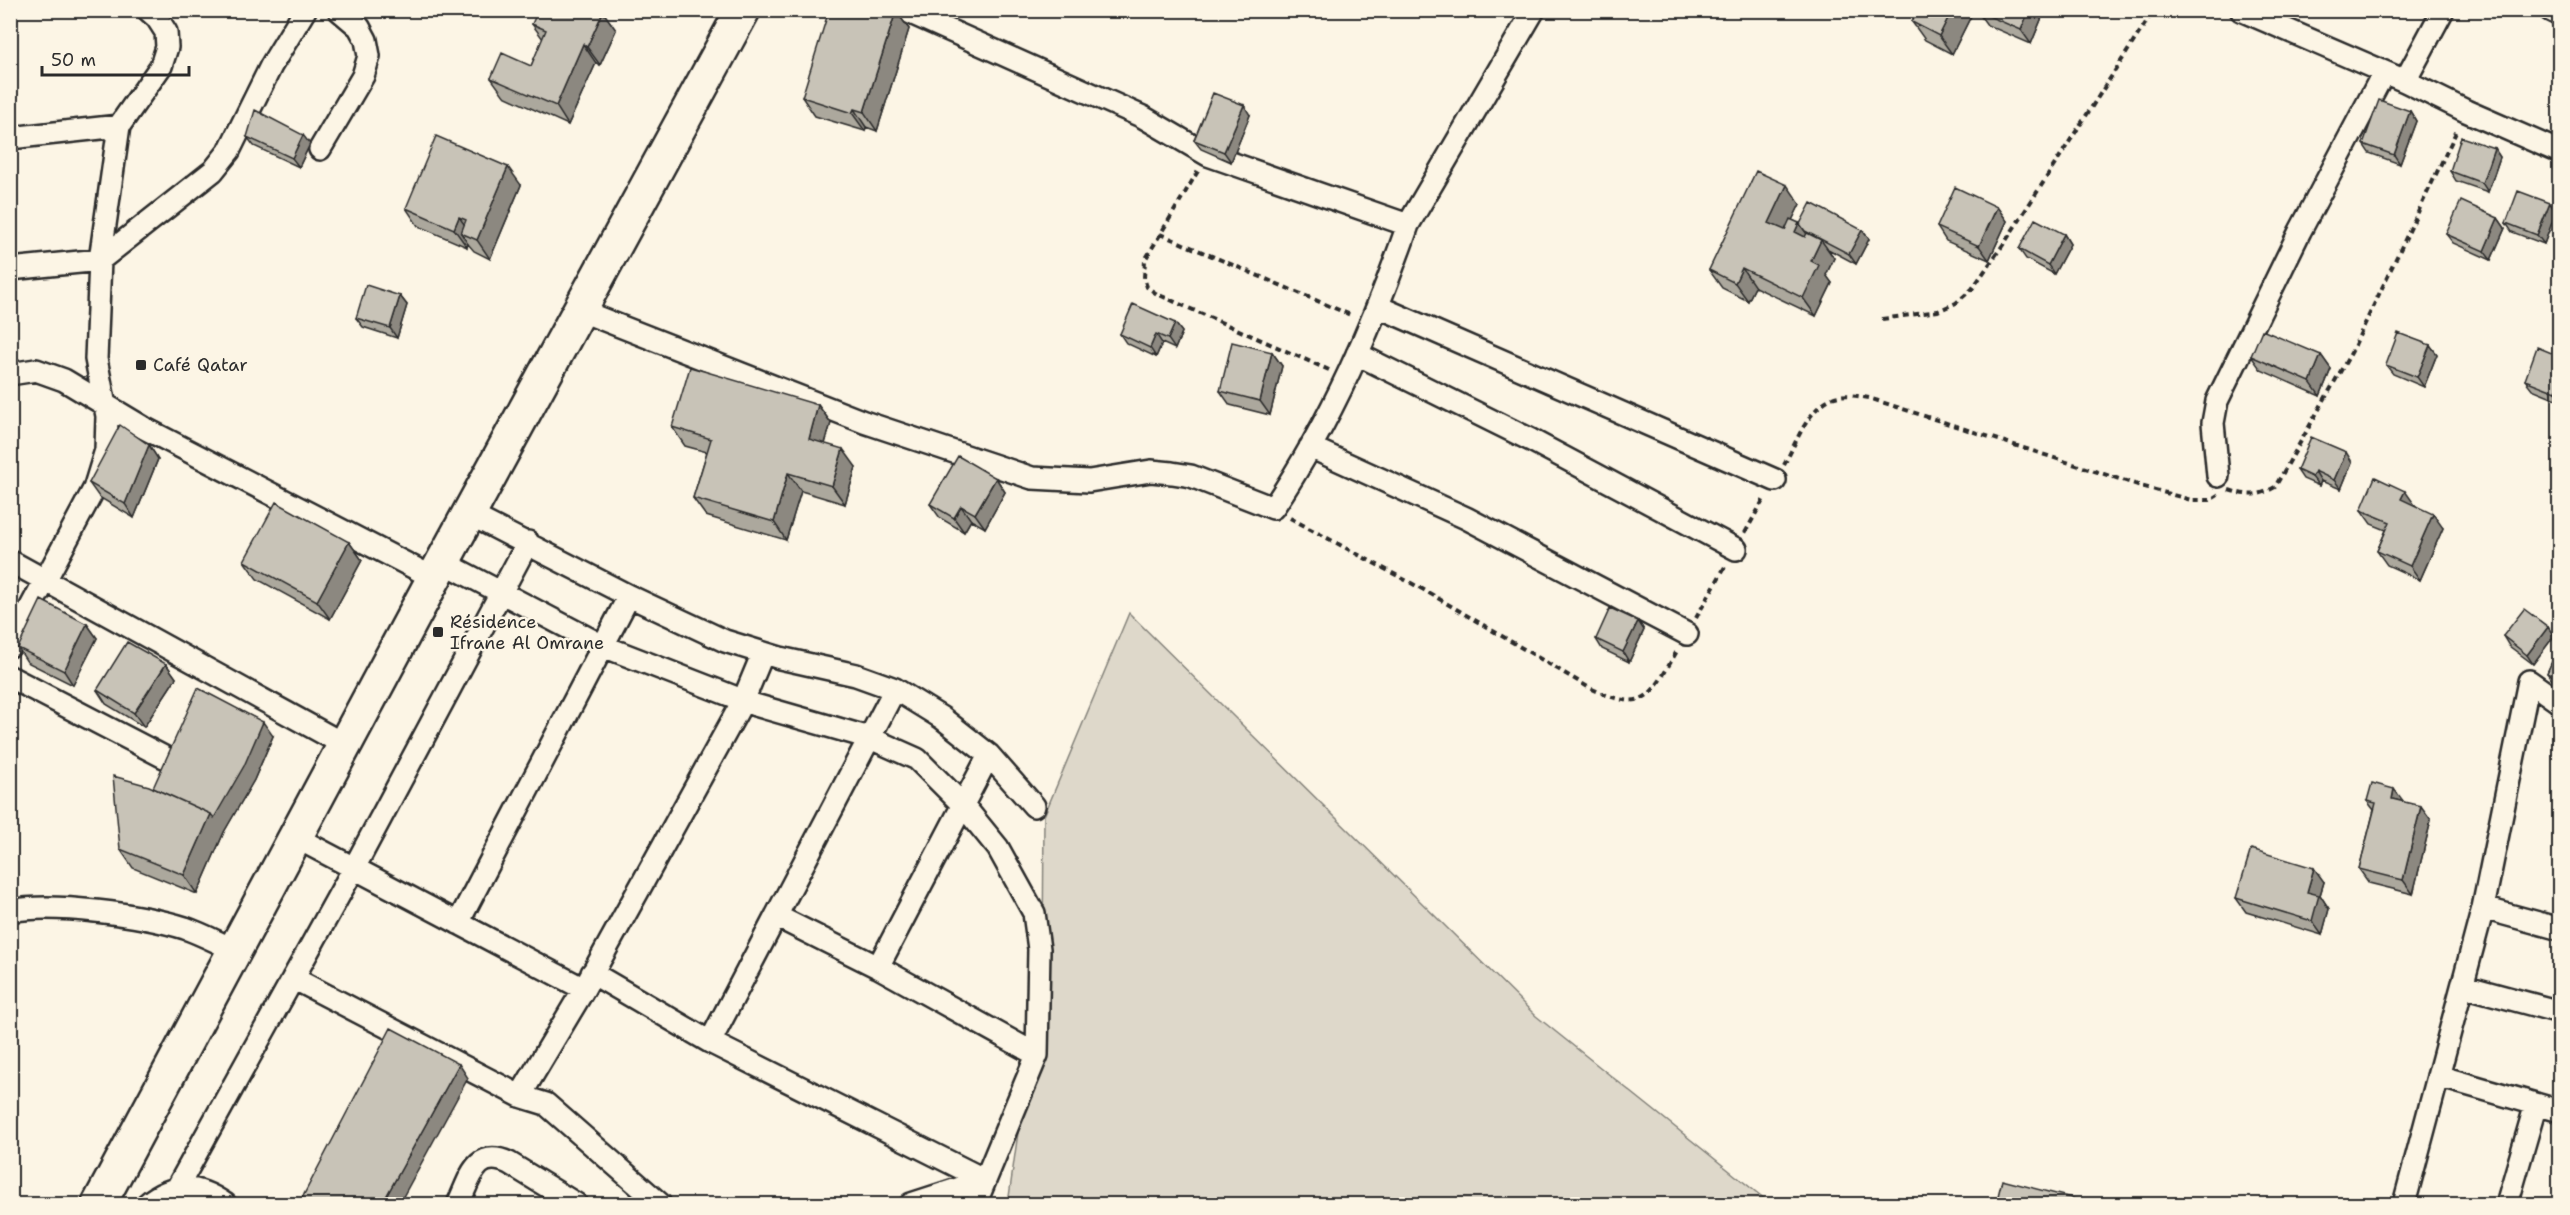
<svg xmlns="http://www.w3.org/2000/svg" width="2570" height="1215" font-family="'Shantell Sans',sans-serif">
	<style>
		.green { fill: #ded8ca; stroke: #84827a; stroke-width: 1.5 }
		.lines { fill: none; stroke-linecap: round; stroke-linejoin: round }
		.minor-casing { stroke: #2b2b2b; stroke-width: 26 }
		.trunk-casing { stroke: #2b2b2b; stroke-width: 38 }
		.path { stroke: #2b2b2b; stroke-width: 4; stroke-dasharray: 6 4.5; stroke-linecap: butt }
		.minor { stroke: #fcf5e5; stroke-width: 21 }
		.trunk { stroke: #fcf5e5; stroke-width: 33 }
		.wall { fill: #aca89d; stroke: #2b2b2b; stroke-width: 1.5 }
		.shaded-wall { fill: #8c8880; stroke: #2b2b2b; stroke-width: 1.5 }
		.building { fill: #c8c3b7; stroke: #2b2b2b; stroke-width: 1.5 }
		.poi-dot { fill: #2b2b2b; stroke: #fcf5e5; stroke-width: 2 }
		.labels { text-anchor: middle; stroke-width: 5; stroke-linejoin: round; paint-order: stroke }
		.poi-label { font-size: 18px; fill: #2b2b2b; stroke: #fcf5e5; text-anchor: start }
	</style>
	<rect width="100%" height="100%" fill="#fcf5e5"/>
	<filter id="ink" filterUnits="userSpaceOnUse"><feTurbulence type="fractalNoise" baseFrequency=".0167" numOctaves="2"/><feDisplacementMap in="SourceGraphic" scale="12" xChannelSelector="R" yChannelSelector="G"/><feConvolveMatrix kernelMatrix="1 2 1 2 8 2 1 2 1" color-interpolation-filters="sRGB"/></filter>
	<g filter="url(#ink)">
		<path class="green" d="M 1129,613 L 1536,1016 L 1771,1204 L 1008,1204 L 1043,954 L 1044,816 Z"/>
		<g class="lines">
			<g class="minor-casing">
				<path id="minor" d="M 904,10 L 1143,117 L 1208,155 L 1408,225 L 1534,10
					M 2241,10 L 2405,81 L 2466,111 L 2560,152
					M 2550,10 L 2560,15
					M 2405,81 L 2443,10
					M 10,138 L 119,126
					M 320,149 L 363,76 L 369,56 L 366,40 L 359,27 L 339,10
					M 10,269 L 100,260 L 213,171 L 229,151 L 271,66 L 305,10
					M 1379,307 L 1775,480
					M 579,310 L 864,422 L 1032,478 L 1089,481 L 1151,471 L 1172,473 L 1191,476 L 1273,508 C 1332,420 1373,325 1408,225
					M 1357,354 L 1531,440 L 1736,549
					M 10,374 L 36,370 L 64,380 L 144,428 L 434,578
					M 1310,447 L 1466,518 L 1687,634
					M 2218,476 L 2213,423 L 2217,401 L 2300,231 L 2384,72
					M 469,514 L 629,596 L 725,641 L 780,658 L 856,675 L 895,689 L 942,718 L 989,755 L 1034,806
					M 10,561 L 345,745
					M 443,562 L 603,646 L 755,705 L 870,738 L 917,759 L 963,805 L 998,848 L 1034,913 L 1039,949 L 1037,1055 L 979,1195
					M 10,646 L 94,489 L 106,450 L 107,416 L 96,359 L 100,260 L 119,126 L 161,66 L 167,47 L 166,32 L 157,18 L 148,10
					M 10,677 L 164,757
					M 295,837 L 584,989
					M 2483,908 L 2560,929
					M 10,911 C 53,902 143,915 185,928 C 202,934 219,943 235,950
					M 776,916 L 878,967 L 1037,1055
					M 458,923 L 629,596
					M 878,967 L 989,755
					M 592,973 L 710,1042 L 985,1180
					M 293,978 L 520,1096 L 546,1104 L 660,1204
					M 2463,986 L 2560,1012
					M 710,1042 L 895,689
					M 2438,1076 L 2560,1111
					M 520,1096 L 584,989 L 743,701 L 763,653
					M 177,1188 L 354,868 L 528,542
					M 147,1204 C 174,1182 198,1185 225,1204
					M 458,1204 C 470,1180 475,1147 509,1163 L 576,1204
					M 911,1204 L 985,1180
					M 2404,1204 L 2483,908 L 2529,681 L 2560,703
					M 2507,1204 L 2536,1104"/>
			</g>
			<g class="trunk-casing">
				<path id="trunk" d="M 99,1204 L 434,578 L 743,10"/>
			</g>
			<path class="path" d="M 1198,171 L 1145,260 L 1144,278 L 1147,287 L 1157,294 L 1329,370
				M 1160,234 L 1353,316
				M 1882,319 L 1938,311 L 1956,303 L 1972,289 L 2005,242 L 2154,10
				M 1784,465 C 1796,443 1808,408 1832,398 C 1844,393 1857,396 1869,398 L 2141,486 L 2191,500 L 2210,500 L 2218,495
				M 2229,490 C 2247,496 2258,497 2275,487 L 2352,351 L 2458,128
				M 1290,518 L 1424,590 L 1588,687 C 1645,714 1649,700 1677,651
				M 1745,533 L 1765,497
				M 1696,618 L 1726,565"/>
			<use href="#minor" class="minor"/>
			<use href="#trunk" class="trunk"/>
		</g>
		<path class="wall" d="M 1974,10 L 1952,54 L 1925,40 L 1912,22 Z
			M 1978,10 L 2045,10 L 2031,44 L 1987,25 L 1977,11 Z
			M 896,11 L 909,29 L 877,131 L 866,127 L 865,131 L 815,116 L 802,97 Z
			M 603,12 L 616,30 L 600,65 L 596,63 L 568,125 L 504,96 L 491,78 L 531,66 L 543,39 L 532,24 Z
			M 2410,111 L 2416,121 L 2400,164 L 2369,153 L 2363,144 Z
			M 1250,115 L 1231,162 L 1201,149 L 1194,140 Z
			M 247,137 L 310,144 L 299,167 L 254,146 Z
			M 2494,148 L 2500,157 L 2488,192 L 2456,181 L 2450,171 Z
			M 521,185 L 490,259 L 474,251 L 468,244 L 467,247 L 418,226 L 406,208 Z
			M 2550,203 L 2556,212 L 2544,244 L 2512,232 L 2506,223 Z
			M 1800,204 L 1792,220 L 1800,224 L 1862,230 L 1869,239 L 1856,264 L 1828,249 L 1834,258 L 1826,275 L 1832,283 L 1816,316 L 1755,287 L 1748,301 L 1722,288 L 1709,270 Z
			M 1997,207 L 2007,221 L 1989,260 L 1946,241 L 1937,227 Z
			M 2498,218 L 2505,228 L 2491,260 L 2453,243 L 2446,234 Z
			M 2064,234 L 2070,244 L 2054,274 L 2026,259 L 2019,249 Z
			M 400,296 L 407,305 L 397,338 L 363,327 L 356,318 Z
			M 1175,323 L 1182,332 L 1175,349 L 1162,343 L 1156,357 L 1126,343 L 1120,334 Z
			M 2430,345 L 2437,354 L 2424,387 L 2393,374 L 2386,365 Z
			M 1272,352 L 1282,366 L 1270,415 L 1230,405 L 1220,391 Z
			M 2321,355 L 2331,369 L 2320,396 L 2261,370 L 2251,356 Z
			M 2559,356 L 2559,400 L 2532,389 L 2525,380 Z
			M 818,405 L 831,423 L 825,444 L 856,467 L 845,504 L 801,491 L 786,540 L 706,516 L 693,498 L 707,452 L 685,446 L 672,427 Z
			M 149,445 L 158,459 L 134,518 L 99,497 L 89,483 Z
			M 2352,462 L 2341,489 L 2321,481 L 2319,486 L 2303,479 L 2297,470 Z
			M 996,478 L 1005,492 L 985,528 L 971,520 L 964,532 L 940,518 L 930,504 Z
			M 2415,505 L 2443,528 L 2420,580 L 2387,565 L 2377,551 L 2386,530 L 2371,524 L 2361,510 Z
			M 349,542 L 362,560 L 330,619 L 257,579 L 244,561 Z
			M 1638,621 L 1644,630 L 1629,662 L 1602,649 L 1596,639 Z
			M 87,624 L 97,638 L 73,685 L 27,662 L 18,648 Z
			M 2548,627 L 2554,636 L 2533,664 L 2509,646 L 2503,636 Z
			M 2559,646 L 2559,688 L 2557,687 L 2547,673 Z
			M 166,664 L 176,678 L 144,727 L 106,704 L 97,690 Z
			M 273,736 L 254,780 L 224,832 L 197,894 L 133,868 L 120,849 L 153,788 Z
			M 2367,801 L 2404,802 L 2431,820 L 2413,894 L 2369,883 L 2359,869 L 2374,810 Z
			M 2324,882 L 2320,895 L 2329,909 L 2322,935 L 2246,912 L 2236,898 Z"/>
		<path class="shaded-wall" d="M 1952,10 L 1974,10 L 1952,54 L 1939,36 Z
			M 2029,10 L 2045,10 L 2031,44 L 2021,30 Z
			M 896,11 L 909,29 L 877,131 L 864,112 Z
			M 603,12 L 616,30 L 600,65 L 587,47 Z
			M 583,44 L 596,63 L 568,125 L 556,106 Z
			M 1244,105 L 1250,115 L 1231,162 L 1224,152 Z
			M 854,109 L 866,127 L 865,131 L 852,113 Z
			M 2410,111 L 2416,121 L 2400,164 L 2394,155 Z
			M 303,135 L 310,144 L 299,167 L 292,158 Z
			M 2494,148 L 2500,157 L 2488,192 L 2482,183 Z
			M 508,167 L 521,185 L 490,259 L 477,240 Z
			M 1787,185 L 1800,204 L 1782,241 L 1769,223 Z
			M 2550,203 L 2556,212 L 2544,244 L 2537,235 Z
			M 1997,207 L 2007,221 L 1989,260 L 1979,246 Z
			M 459,217 L 472,235 L 461,233 L 468,244 L 467,247 L 454,229 Z
			M 2498,218 L 2505,228 L 2491,260 L 2484,251 Z
			M 1799,223 L 1812,241 L 1795,232 Z
			M 1862,230 L 1869,239 L 1856,264 L 1849,254 Z
			M 2064,234 L 2070,244 L 2054,274 L 2048,265 Z
			M 1821,240 L 1834,258 L 1826,275 L 1832,283 L 1816,316 L 1803,298 L 1811,261 Z
			M 1742,268 L 1755,287 L 1748,301 L 1735,283 Z
			M 400,296 L 407,305 L 397,338 L 390,328 Z
			M 1175,323 L 1182,332 L 1175,349 L 1168,339 Z
			M 1156,334 L 1162,343 L 1156,357 L 1150,348 Z
			M 2430,345 L 2437,354 L 2424,387 L 2417,377 Z
			M 1272,352 L 1282,366 L 1270,415 L 1260,401 Z
			M 2321,355 L 2331,369 L 2320,396 L 2310,382 Z
			M 2559,384 L 2559,396 L 2556,392 Z
			M 818,405 L 831,423 L 821,457 L 809,439 Z
			M 149,445 L 158,459 L 134,518 L 125,504 Z
			M 843,449 L 856,467 L 845,504 L 832,486 Z
			M 2346,452 L 2352,462 L 2341,489 L 2334,480 Z
			M 2315,471 L 2321,481 L 2319,486 L 2312,477 Z
			M 788,473 L 801,491 L 786,540 L 774,522 Z
			M 996,478 L 1005,492 L 985,528 L 975,514 Z
			M 2405,491 L 2415,505 L 2411,513 L 2401,499 Z
			M 961,506 L 971,520 L 964,532 L 954,518 Z
			M 2433,514 L 2443,528 L 2420,580 L 2410,566 Z
			M 349,542 L 362,560 L 330,619 L 317,601 Z
			M 1638,621 L 1644,630 L 1629,662 L 1623,652 Z
			M 87,624 L 97,638 L 73,685 L 64,671 Z
			M 2548,627 L 2554,636 L 2533,664 L 2527,655 Z
			M 166,664 L 176,678 L 144,727 L 134,713 Z
			M 263,722 L 273,736 L 254,780 L 224,832 L 197,894 L 184,875 L 211,814 Z
			M 2394,789 L 2404,802 L 2392,799 Z
			M 2421,806 L 2431,820 L 2413,894 L 2403,880 Z
			M 2314,868 L 2324,882 L 2320,895 L 2329,909 L 2322,935 L 2312,921 L 2307,892 Z
			M 459,1064 L 468,1078 L 399,1204 L 382,1204 Z"/>
		<path class="building" d="M 538,10 L 600,10 L 603,12 L 587,47 L 583,44 L 556,106 L 491,78 L 502,53 L 531,66 L 546,30 L 532,24 Z
			M 829,10 L 896,11 L 864,112 L 854,109 L 852,113 L 802,97 Z
			M 1918,10 L 1952,10 L 1939,36 L 1912,22 Z
			M 1978,10 L 2029,10 L 2021,30 L 1977,11 Z
			M 1213,93 L 1244,105 L 1224,152 L 1194,140 Z
			M 2379,100 L 2410,111 L 2394,155 L 2363,144 Z
			M 255,110 L 303,135 L 292,158 L 247,137 Z
			M 436,136 L 508,167 L 477,240 L 461,233 L 466,220 L 459,217 L 454,229 L 406,208 Z
			M 2461,137 L 2494,148 L 2482,183 L 2450,171 Z
			M 1756,171 L 1787,185 L 1769,223 L 1785,230 L 1790,219 L 1799,223 L 1795,232 L 1805,237 L 1807,233 L 1821,240 L 1811,261 L 1819,265 L 1803,298 L 1742,268 L 1735,283 L 1709,270 Z
			M 1955,187 L 1997,207 L 1979,246 L 1937,227 Z
			M 2518,191 L 2550,203 L 2537,235 L 2506,223 Z
			M 2461,201 L 2498,218 L 2484,251 L 2446,234 Z
			M 1811,203 L 1862,230 L 1849,254 L 1805,231 L 1800,224 Z
			M 2035,219 L 2064,234 L 2048,265 L 2019,249 Z
			M 366,285 L 400,296 L 390,328 L 356,318 Z
			M 1133,304 L 1175,323 L 1168,339 L 1156,334 L 1150,348 L 1120,334 Z
			M 2262,330 L 2321,355 L 2310,382 L 2251,356 Z
			M 2398,333 L 2430,345 L 2417,377 L 2386,365 Z
			M 1232,342 L 1272,352 L 1260,401 L 1220,391 Z
			M 2537,347 L 2559,356 L 2559,384 L 2556,392 L 2525,380 Z
			M 690,367 L 818,405 L 809,439 L 843,449 L 832,486 L 788,473 L 774,522 L 693,498 L 711,439 L 672,427 Z
			M 120,425 L 149,445 L 125,504 L 89,483 Z
			M 2311,437 L 2346,452 L 2334,480 L 2315,471 L 2312,477 L 2297,470 Z
			M 958,456 L 996,478 L 975,514 L 961,506 L 954,518 L 930,504 Z
			M 2375,477 L 2405,491 L 2401,499 L 2433,514 L 2410,566 L 2377,551 L 2390,522 L 2361,510 Z
			M 276,502 L 349,542 L 317,601 L 244,561 Z
			M 41,600 L 87,624 L 64,671 L 18,648 Z
			M 1610,608 L 1638,621 L 1623,652 L 1596,639 Z
			M 2524,609 L 2548,627 L 2527,655 L 2503,636 Z
			M 127,642 L 166,664 L 134,713 L 97,690 Z
			M 2559,646 L 2559,679 L 2547,673 Z
			M 198,688 L 263,722 L 244,766 L 214,818 L 211,814 L 153,788 Z
			M 113,776 L 149,786 L 211,814 L 184,875 L 120,849 Z
			M 2372,783 L 2394,789 L 2392,799 L 2421,806 L 2403,880 L 2359,869 L 2376,803 L 2367,801 Z
			M 2251,849 L 2314,868 L 2307,892 L 2319,895 L 2312,921 L 2236,898 Z
			M 391,1028 L 459,1064 L 382,1204 L 299,1204 Z
			M 2002,1180 L 2095,1204 L 1996,1204 Z"/>
	</g>
	<g class="poi-dot">
		<rect x="135" y="359" width="12" height="12" rx="3"/>
		<rect x="432" y="626" width="12" height="12" rx="3"/>
	</g>
	<g class="labels">
		<g class="poi-label">
			<text x="153" y="371">Café Qatar</text>
			<text x="450" y="628">Résidence<tspan x="450" dy="21">Ifrane Al Omrane</tspan></text>
		</g>
	</g>
	<rect width="2570" height="1215" fill="none" stroke="#fcf5e5" stroke-width="36"/>
	<rect x="18" y="18" width="2534" height="1179" fill="none" stroke="#2b2b2b" stroke-width="2" filter="url(#ink)"/>
	<path d="M42 66v9h147v-9" fill="none" stroke="#2b2b2b" stroke-width="3"/>
	<text x="51" y="66" font-size="18" fill="#2b2b2b" stroke="#fcf5e5" stroke-width="4.5" paint-order="stroke">50 m</text>
</svg>
